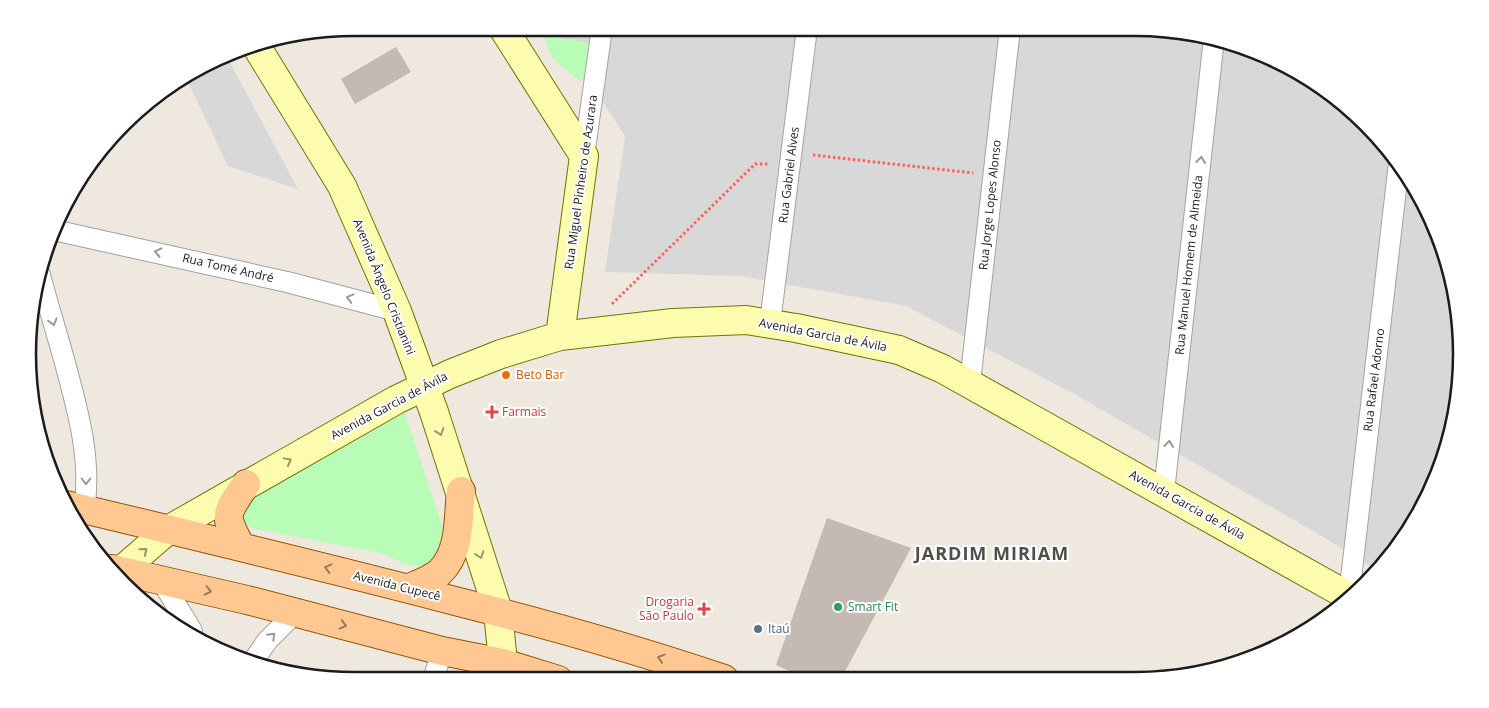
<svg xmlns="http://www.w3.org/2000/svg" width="1489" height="708" font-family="'Open Sans',sans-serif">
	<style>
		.residential { fill: #d9d8d8 }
		.park { fill: #b8fcb8 }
		.building { fill: #c5b9b3 }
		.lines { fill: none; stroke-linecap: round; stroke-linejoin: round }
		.street-casing { stroke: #a2a2a2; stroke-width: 22 }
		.secondary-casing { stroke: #707400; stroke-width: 30 }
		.primary-casing { stroke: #925600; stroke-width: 30 }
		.path { stroke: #ff635f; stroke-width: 3; stroke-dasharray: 2.5 2.5; stroke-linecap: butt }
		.street { stroke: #fff; stroke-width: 20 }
		.secondary { stroke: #fdfbae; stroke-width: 28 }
		.primary { stroke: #ffc893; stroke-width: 28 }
		.oneway { stroke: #989898 }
		.oneway2 { stroke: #97966c }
		.oneway3 { stroke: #987a5d }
		.food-dot { fill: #e8710a; stroke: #fff; stroke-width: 2 }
		.health-dot { fill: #e0444e; stroke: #fff; stroke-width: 2 }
		.leisure-dot { fill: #2e9e5b; stroke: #fff; stroke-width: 2 }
		.service-dot { fill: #5c6f8a; stroke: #fff; stroke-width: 2 }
		.labels { text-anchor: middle; stroke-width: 4; stroke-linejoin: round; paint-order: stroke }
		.street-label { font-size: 12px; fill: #1b1b1b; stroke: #fff }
		.food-label { font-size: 12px; fill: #c56008; stroke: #fff; text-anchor: start }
		.health-label { font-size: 12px; fill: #be3a42; stroke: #fff; text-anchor: start }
		.leisure-label { font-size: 12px; fill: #27864d; stroke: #fff; text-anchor: start }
		.service-label { font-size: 12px; fill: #4e5e75; stroke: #fff; text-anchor: start }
		.district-label { font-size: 18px; font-weight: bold; letter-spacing: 1px; fill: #4e4e4e; stroke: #fff }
		.rim { fill: none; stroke: #1b1b1b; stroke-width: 2.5 }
	</style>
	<rect width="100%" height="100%" fill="#eee8df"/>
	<path class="residential" d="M 555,28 L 1135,28 L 1199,34 L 1260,52 L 1317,83 L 1366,123 L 1407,173 L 1437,229 L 1455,291 L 1461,354 L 1455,418 L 1437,479 L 1394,553 L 1376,570 L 1315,532 L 1074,394 L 906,306 L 740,276 L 605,272 L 625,136 Z
		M 227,57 L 298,189 L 228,166 L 186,78 Z"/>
	<path class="park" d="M 544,36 L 600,44 L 593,81 L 578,80 L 553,59 Z
		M 405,413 L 444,531 L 443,538 L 435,561 C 418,572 400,563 385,554 L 251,528 C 242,521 243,515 244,504 L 250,498 Z"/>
	<path class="building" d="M 396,47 L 411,72 L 355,104 L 341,79 Z
		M 827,518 L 911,548 L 841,679 L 807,679 L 776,665 Z"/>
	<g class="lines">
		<g class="street-casing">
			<path id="street" d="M 584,156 L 602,28
				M 58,231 L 287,282 L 397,311
				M 40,275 C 48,305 57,334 65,363 C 78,411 92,460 84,510
				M 770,323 L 807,28
				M 970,383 L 1010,28
				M 1164,492 L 1214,38
				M 161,580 L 192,631
				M 1349,596 L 1399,163
				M 252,663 L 267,641 L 296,612
				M 433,680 L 442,651"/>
		</g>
		<g class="secondary-casing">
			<path id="secondary" d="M 503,28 L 584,156 L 560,336
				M 255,44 L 342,186 L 397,311 L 434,412 L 498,611 L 503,663
				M 116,575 L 168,530 L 396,400 L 450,374 L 501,354 L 560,336 L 673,323 L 746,320 L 796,328 L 899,350 L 943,369 L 1350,597"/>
		</g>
		<g class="primary-casing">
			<path id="primary" d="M 66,505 C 196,536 326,567 455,601 C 546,624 635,649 724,679
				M 241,547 C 223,514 225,515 246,484
				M 112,569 L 247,600 L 442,651 L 503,663 L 558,680
				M 409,588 C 419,584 431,580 440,572 C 461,552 458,518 461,491"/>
		</g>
		<path class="path" d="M 813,155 L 973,173
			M 612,304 L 755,164 L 768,164"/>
		<use href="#street" class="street"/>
		<use href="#secondary" class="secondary"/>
		<use href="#primary" class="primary"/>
	</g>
	<defs><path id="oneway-chevron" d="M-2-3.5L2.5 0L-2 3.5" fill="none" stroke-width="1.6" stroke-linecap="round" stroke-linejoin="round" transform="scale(1.25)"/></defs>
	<g class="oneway">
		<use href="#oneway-chevron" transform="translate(1201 160) rotate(-84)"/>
		<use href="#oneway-chevron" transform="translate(158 252) rotate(-167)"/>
		<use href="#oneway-chevron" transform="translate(350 298) rotate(-165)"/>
		<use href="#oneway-chevron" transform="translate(53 322) rotate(74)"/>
		<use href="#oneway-chevron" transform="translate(1169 444) rotate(-84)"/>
		<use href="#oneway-chevron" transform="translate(86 481) rotate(90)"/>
		<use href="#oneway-chevron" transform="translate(272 636) rotate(-45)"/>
	</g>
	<g class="oneway2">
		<use href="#oneway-chevron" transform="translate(440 432) rotate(71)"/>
		<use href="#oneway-chevron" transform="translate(288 461) rotate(-29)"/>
		<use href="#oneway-chevron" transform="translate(144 551) rotate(-40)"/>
		<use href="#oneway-chevron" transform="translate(480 555) rotate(72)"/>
	</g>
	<g class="oneway3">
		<use href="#oneway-chevron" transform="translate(328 568) rotate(-166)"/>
		<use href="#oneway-chevron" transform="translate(208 591) rotate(13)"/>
		<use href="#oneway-chevron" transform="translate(343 625) rotate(15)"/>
		<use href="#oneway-chevron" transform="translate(661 658) rotate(-162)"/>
	</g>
	<circle class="food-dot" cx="506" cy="375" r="5"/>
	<g class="health-dot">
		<path d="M489.5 404.5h5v5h5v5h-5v5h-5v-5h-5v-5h5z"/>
		<path d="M701.5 601.5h5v5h5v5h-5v5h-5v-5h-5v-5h5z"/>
	</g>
	<circle class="leisure-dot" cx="838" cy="607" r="5"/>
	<circle class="service-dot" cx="758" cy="629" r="5"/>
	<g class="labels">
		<g class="street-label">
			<text transform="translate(789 175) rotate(-83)" y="4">Rua Gabriel Alves</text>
			<text transform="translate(581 182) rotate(-82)" y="4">Rua Miguel Pinheiro de Azurara</text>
			<text transform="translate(990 205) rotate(-84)" y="4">Rua Jorge Lopes Alonso</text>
			<text transform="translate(1189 265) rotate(-84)" y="4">Rua Manuel Homem de Almeida</text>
			<text transform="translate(228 268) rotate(13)" y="4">Rua Tomé André</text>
			<text transform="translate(384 287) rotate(68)" y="4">Avenida Ângelo Cristianini</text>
			<text transform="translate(823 335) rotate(11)" y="4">Avenida Garcia de Ávila</text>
			<text transform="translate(1374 380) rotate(-83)" y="4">Rua Rafael Adorno</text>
			<text transform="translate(389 406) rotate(-28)" y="4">Avenida Garcia de Ávila</text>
			<text transform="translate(1187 505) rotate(29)" y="4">Avenida Garcia de Ávila</text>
			<text transform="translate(397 586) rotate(14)" y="4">Avenida Cupecê</text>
		</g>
		<g class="food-label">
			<text x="516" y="379">Beto Bar</text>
		</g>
		<g class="health-label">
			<text x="502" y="416">Farmais</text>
			<text x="694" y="606" text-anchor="end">Drogaria<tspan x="694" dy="14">São Paulo</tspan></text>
		</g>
		<g class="leisure-label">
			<text x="848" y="611">Smart Fit</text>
		</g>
		<g class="service-label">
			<text x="768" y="633">Itaú</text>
		</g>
		<g class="district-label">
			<text x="992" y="560">JARDIM MIRIAM</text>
		</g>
	</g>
	<path d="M0 0H1489V708H0ZM354 36H1135A318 318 0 0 1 1453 354V354A318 318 0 0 1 1135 672H354A318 318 0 0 1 36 354V354A318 318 0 0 1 354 36Z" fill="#fff" fill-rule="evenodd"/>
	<path class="rim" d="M354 36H1135A318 318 0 0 1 1453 354V354A318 318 0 0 1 1135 672H354A318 318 0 0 1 36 354V354A318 318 0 0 1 354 36Z"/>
</svg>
